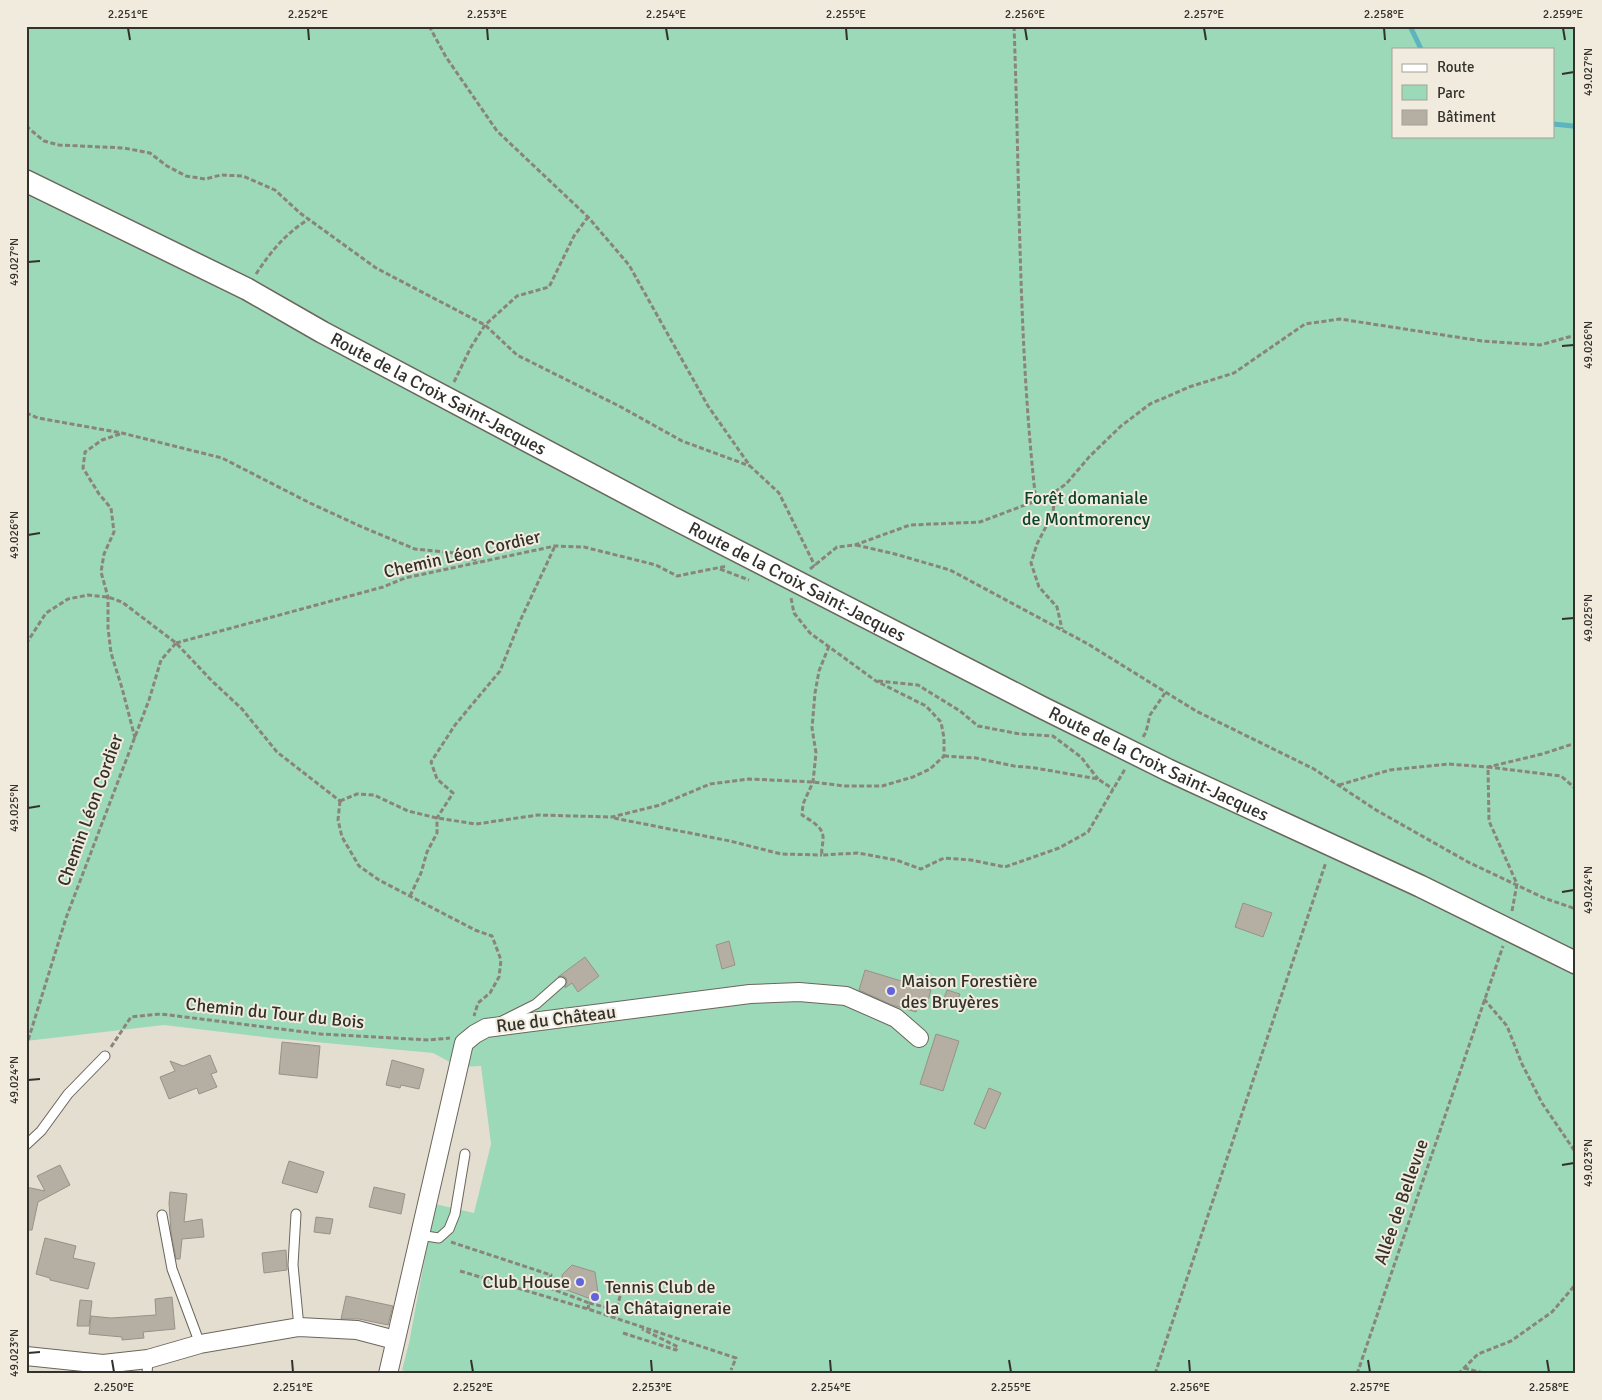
<svg xmlns="http://www.w3.org/2000/svg" width="1602" height="1400" viewBox="0 0 1602 1400" font-family="Signika,sans-serif">
  <rect width="100%" height="100%" fill="#e4ded1"/>
  <path fill="#9cd9b8" fill-rule="evenodd" d="M26 26H1576V1374H415L402 1370 409 1343 435 1204 474 1213 491 1144 481 1066 459 1067 433 1053 272 1038 164 1025 26 1041ZM1393 49H1553V136H1393Z"/>
  <g fill="none" stroke-linecap="round" stroke-linejoin="round">
    <g stroke="#5bb4be" stroke-width="5">
      <polyline points="1410,26 1421,49"/>
      <polyline points="1553,124 1573,126 1576,128"/>
    </g>
  </g>
  <g fill="#b5afa3" stroke="#989286">
    <polygon points="1243,903 1272,913 1263,937 1235,927"/>
    <polygon points="729,941 735,965 722,969 716,945"/>
    <polygon points="585,957 599,976 578,992 572,983 565,988 567,981 566,978 563,976 558,977"/>
    <polygon points="865,970 931,990 927,1004 919,1002 916,1012 892,1005 859,990"/>
    <polygon points="947,990 960,994 956,1006 943,1001"/>
    <polygon points="936,1034 959,1041 943,1091 920,1084"/>
    <polygon points="282,1042 320,1046 317,1078 279,1074"/>
    <polygon points="210,1055 217,1072 211,1074 217,1087 199,1094 197,1088 169,1099 160,1077 175,1071 170,1061 183,1066"/>
    <polygon points="392,1060 424,1069 419,1089 401,1085 400,1088 386,1085"/>
    <polygon points="989,1088 1001,1093 985,1129 974,1124"/>
    <polygon points="289,1161 324,1172 317,1193 282,1183"/>
    <polygon points="60,1165 70,1185 38,1202 32,1230 26,1230 26,1187 45,1191 37,1176"/>
    <polygon points="374,1187 405,1194 401,1214 369,1207"/>
    <polygon points="170,1192 187,1194 184,1222 202,1219 204,1237 182,1239 180,1259 176,1259 171,1232 169,1203"/>
    <polygon points="316,1217 333,1219 330,1234 314,1232"/>
    <polygon points="45,1238 76,1246 73,1258 95,1263 88,1289 50,1280 50,1278 36,1274"/>
    <polygon points="286,1250 287,1270 264,1273 262,1253"/>
    <polygon points="572,1265 595,1272 598,1293 591,1299 564,1289 562,1275"/>
    <polygon points="346,1296 393,1306 388,1325 359,1319 341,1319"/>
    <polygon points="172,1297 175,1329 143,1332 144,1338 122,1340 122,1337 89,1334 91,1316 111,1318 156,1315 155,1299"/>
    <polygon points="80,1300 92,1301 89,1326 77,1326"/>
  </g>
  <g fill="none" stroke-linecap="round" stroke-linejoin="round">
    <defs>
      <g id="service">
        <polyline points="502,1021 536,1004 561,982"/>
        <polyline points="26,1145 41,1131 68,1094 105,1056"/>
        <polyline points="296,1214 293,1265 299,1327"/>
        <polyline points="162,1215 172,1269 200,1344"/>
        <polyline points="419,1235 439,1238 449,1229 455,1214 465,1154"/>
        <polyline points="147,1374 148,1359"/>
      </g>
      <g id="minor">
        <polyline points="26,1356 103,1364 148,1359 200,1344 299,1327 357,1330 395,1340"/>
        <polyline points="388,1374 464,1043 475,1034 486,1028 750,994 799,992 846,996 896,1018 919,1038"/>
      </g>
      <g id="tertiary">
        <path id="s1" d="M26 181 247 289 322 332 671 517 1041 707 1168 770 1420 886 1576 963"/>
      </g>
    </defs>
    <use href="#service" stroke="#6b665b" stroke-width="11"/>
    <use href="#minor" stroke="#6b665b" stroke-width="20"/>
    <use href="#tertiary" stroke="#6b665b" stroke-width="24"/>
    <g stroke="#89857d" stroke-width="3" stroke-dasharray="5 2.5" stroke-linecap="butt">
      <polyline points="429,26 446,57 497,131 588,217 629,265 708,406 750,466 779,493 815,566"/>
      <path d="M1014 26C1020 185 1018 344 1036 502"/>
      <polyline points="26,126 44,141 59,145 124,148 150,153 167,166 186,176 205,179 221,175 243,176 275,190 300,213 376,268 485,325 517,355 621,407 682,441 750,466"/>
      <path d="M256 274C271 251 286 233 309 219"/>
      <polyline points="454,382 471,347 485,325 517,296 549,287 574,236 588,217"/>
      <polyline points="26,413 38,418 122,433 222,458 310,503 362,527 415,549 455,553 479,561"/>
      <polyline points="120,434 102,440 85,452 83,468 99,494 111,508 114,532 104,554 101,572 108,597 108,628 111,653 122,688 135,738"/>
      <polyline points="1055,491 1053,513 1037,544 1031,563 1039,587 1057,607 1062,629"/>
      <polyline points="856,545 895,554 950,570 1088,644 1196,711 1314,769 1376,810 1468,862 1544,898 1576,909"/>
      <polyline points="720,569 749,580"/>
      <polyline points="810,569 837,547 855,545 910,525 980,522 1049,496 1066,484 1090,456 1121,426 1150,404 1189,387 1234,373 1305,324 1340,319 1482,341 1540,345 1576,335"/>
      <polyline points="176,643 383,587 405,578 555,546 584,547 656,565 677,576 727,566"/>
      <polyline points="26,644 46,613 68,599 88,595 108,597 122,602 176,643 212,681 242,709 277,752 340,801"/>
      <path d="M829 646 819 671 815 693 812 728 816 753 813 782 803 804 802 815C811 821 824 827 823 839 823 845 821 849 822 855L858 853 896 860 921 869 944 858 971 860 1005 867 1059 848 1088 832 1125 769"/>
      <polyline points="878,681 918,685 960,711 978,726 1020,734 1053,736 1081,757 1098,779"/>
      <polyline points="1143,737 1146,732 1150,715 1165,693"/>
      <polyline points="944,756 976,758 1014,766 1035,768 1098,779 1113,789"/>
      <polyline points="1339,785 1390,770 1448,764 1488,767 1542,754 1576,743"/>
      <polyline points="340,801 357,794 374,795 408,811 437,818 476,824 538,815 612,817 660,805 710,784 749,779 813,782 844,786 882,786 913,777 930,769 944,756 944,738 941,722 926,706 876,681 810,633 794,613 791,598"/>
      <polyline points="340,801 338,820 342,837 359,866 379,880 475,930 492,936 501,960 499,977 490,993 478,1003 474,1016"/>
      <polyline points="614,818 730,841 781,854 822,855"/>
      <polyline points="410,896 421,873 427,852 437,833 437,818 453,793 437,779 431,762 455,725 500,671 520,621 555,546"/>
      <polyline points="1512,911 1517,884 1489,821 1488,767 1561,776 1576,789"/>
      <polyline points="1484,999 1507,1026 1522,1064 1542,1103 1576,1153"/>
      <polyline points="26,1047 66,918 149,700 161,660 176,643"/>
      <polyline points="111,1047 131,1017 161,1014 321,1034 429,1040 450,1038"/>
      <polyline points="451,1242 551,1275 547,1287 589,1303 588,1309"/>
      <polyline points="460,1271 588,1309 736,1358 731,1370"/>
      <polyline points="589,1303 616,1310 622,1290"/>
      <polyline points="623,1333 676,1350 678,1347 642,1329"/>
      <polyline points="1464,1368 1487,1374"/>
      <polyline points="1155,1374 1326,862"/>
      <polyline points="1357,1374 1503,946"/>
      <polyline points="1458,1374 1478,1354 1511,1341 1552,1312 1576,1284"/>
    </g>
    <use href="#service" stroke="#fff" stroke-width="9"/>
    <use href="#minor" stroke="#fff" stroke-width="18"/>
    <use href="#tertiary" stroke="#fff" stroke-width="21"/>
  </g>
  <path fill="none" stroke="#33312c" stroke-width="2" d="M128 28 130 40M308 28 309 40M487 28 488 40M666 28 668 40M846 28 847 40M1025 28 1027 40M1204 28 1206 40M1384 28 1385 40M1563 28 1565 40M1562 74 1574 72M28 262 40 261M1562 346 1574 345M28 535 40 533M1562 619 1574 618M28 808 40 806M1562 892 1574 890M28 1080 40 1079M1562 1165 1574 1163M28 1353 40 1352M112 1360 114 1372M292 1360 293 1372M471 1360 473 1372M651 1360 652 1372M830 1360 831 1372M1009 1360 1011 1372M1189 1360 1190 1372M1368 1360 1370 1372M1547 1360 1549 1372"/>
  <g fill="#6363dc" stroke="#f1ebde" stroke-width="2">
    <circle cx="891" cy="991" r="5"/>
    <circle cx="580" cy="1282" r="5"/>
    <circle cx="595" cy="1297" r="5"/>
  </g>
  <g text-anchor="middle" stroke-width="4" stroke-linejoin="round" paint-order="stroke">
    <g font-size="18" fill="#33312c" stroke="#f1ebde">
      <text dy="6" stroke="none"><textPath href="#s1" startOffset="464">Route de la Croix Saint-Jacques</textPath></text>
      <text transform="translate(462 554) rotate(-13)" y="6">Chemin Léon Cordier</text>
      <text dy="6" stroke="none"><textPath href="#s1" startOffset="869">Route de la Croix Saint-Jacques</textPath></text>
      <text dy="6" stroke="none"><textPath href="#s1" startOffset="1274">Route de la Croix Saint-Jacques</textPath></text>
      <text transform="translate(90 810) rotate(-70)" y="6">Chemin Léon Cordier</text>
      <text transform="translate(275 1013) rotate(6)" y="6">Chemin du Tour du Bois</text>
      <text transform="translate(556 1019) rotate(-7)" y="6">Rue du Château</text>
      <text transform="translate(1401 1202) rotate(-71)" y="6">Allée de Bellevue</text>
    </g>
    <g font-size="18" fill="#0a422b" stroke="#f1ebde">
      <text x="1086" y="504">Forêt domaniale<tspan x="1086" dy="21">de Montmorency</tspan></text>
    </g>
    <g font-size="18" fill="#33312c" stroke="#f1ebde" text-anchor="start">
      <text x="901" y="987">Maison Forestière<tspan x="901" dy="21">des Bruyères</tspan></text>
      <text x="570" y="1288" text-anchor="end">Club House</text>
      <text x="605" y="1293">Tennis Club de<tspan x="605" dy="21">la Châtaigneraie</tspan></text>
    </g>
  </g>
  <rect width="1602" height="1400" fill="none" stroke="#f1ebde" stroke-width="55"/>
  <rect x="1392" y="48" width="162" height="90" fill="#f1ebde" stroke="#a5a197"/>
  <rect x="1402" y="64" width="25" height="8" fill="#ffffff" stroke="#a5a197"/>
  <text x="1437" y="72" font-size="15" fill="#33312c">Route</text>
  <rect x="1402" y="85" width="25" height="15" fill="#9cd9b8" stroke="#a5a197"/>
  <text x="1437" y="98" font-size="15" fill="#33312c">Parc</text>
  <rect x="1402" y="110" width="25" height="15" fill="#b5afa3" stroke="#a5a197"/>
  <text x="1437" y="122" font-size="15" fill="#33312c">Bâtiment</text>
  <rect x="28" y="28" width="1546" height="1344" fill="none" stroke="#33312c" stroke-width="2"/>
  <g font-size="12" text-anchor="middle" fill="#33312c">
    <text x="128" y="18">2.251°E</text>
    <text x="308" y="18">2.252°E</text>
    <text x="487" y="18">2.253°E</text>
    <text x="666" y="18">2.254°E</text>
    <text x="846" y="18">2.255°E</text>
    <text x="1025" y="18">2.256°E</text>
    <text x="1204" y="18">2.257°E</text>
    <text x="1384" y="18">2.258°E</text>
    <text x="1563" y="18">2.259°E</text>
    <text transform="translate(1588 72) rotate(-90)" y="4">49.027°N</text>
    <text transform="translate(14 262) rotate(-90)" y="4">49.027°N</text>
    <text transform="translate(1588 345) rotate(-90)" y="4">49.026°N</text>
    <text transform="translate(14 535) rotate(-90)" y="4">49.026°N</text>
    <text transform="translate(1588 618) rotate(-90)" y="4">49.025°N</text>
    <text transform="translate(14 808) rotate(-90)" y="4">49.025°N</text>
    <text transform="translate(1588 890) rotate(-90)" y="4">49.024°N</text>
    <text transform="translate(14 1080) rotate(-90)" y="4">49.024°N</text>
    <text transform="translate(1588 1163) rotate(-90)" y="4">49.023°N</text>
    <text transform="translate(14 1353) rotate(-90)" y="4">49.023°N</text>
    <text x="114" y="1391">2.250°E</text>
    <text x="293" y="1391">2.251°E</text>
    <text x="473" y="1391">2.252°E</text>
    <text x="652" y="1391">2.253°E</text>
    <text x="831" y="1391">2.254°E</text>
    <text x="1011" y="1391">2.255°E</text>
    <text x="1190" y="1391">2.256°E</text>
    <text x="1370" y="1391">2.257°E</text>
    <text x="1549" y="1391">2.258°E</text>
  </g>
</svg>
